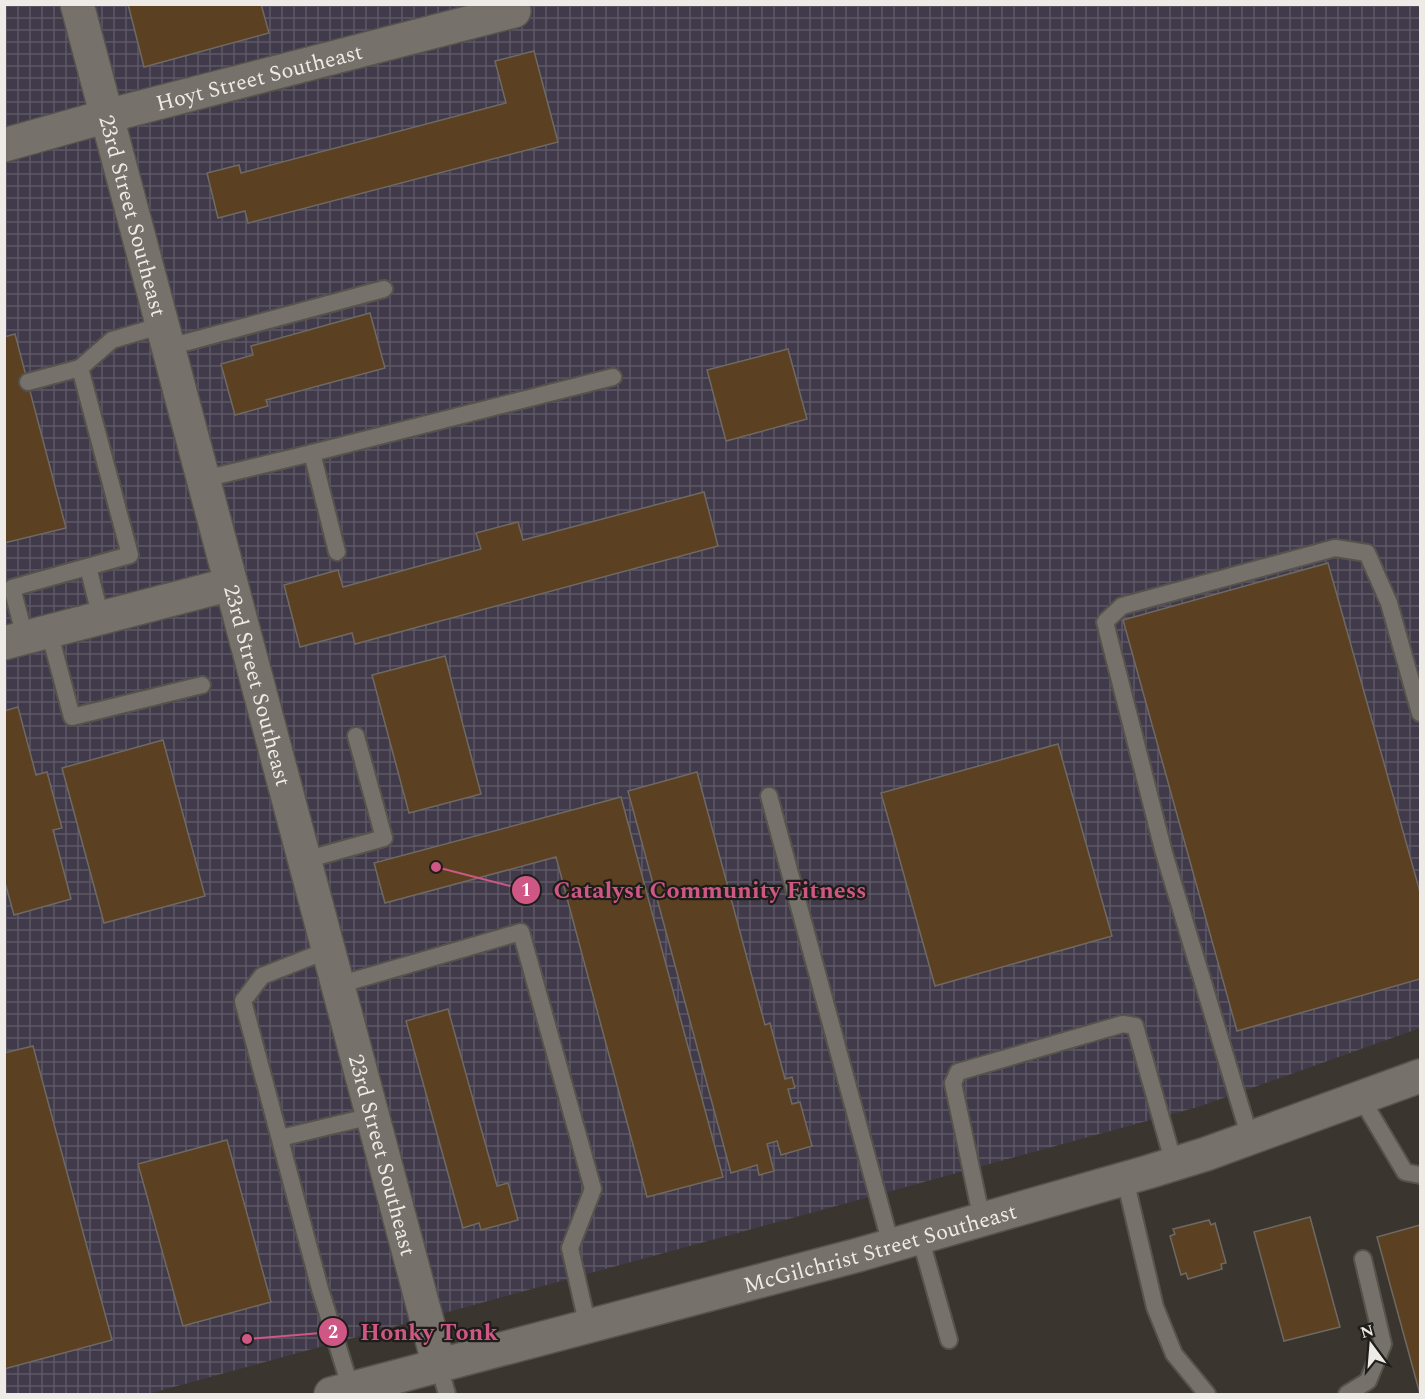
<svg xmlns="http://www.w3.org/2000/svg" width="1425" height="1399" viewBox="0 0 1425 1399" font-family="Spectral,serif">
  <defs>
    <pattern id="industrial-grid" width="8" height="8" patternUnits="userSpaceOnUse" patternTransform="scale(1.5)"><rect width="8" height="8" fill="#413a4b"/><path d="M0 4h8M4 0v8" fill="none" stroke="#5d5765"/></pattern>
  </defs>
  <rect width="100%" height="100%" fill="#3a352f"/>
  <polygon fill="url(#industrial-grid)" points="5,5 1420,5 1420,1028 1198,1107 148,1394 5,1394"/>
  <g fill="#5b4021" stroke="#6f6963" stroke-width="1.5">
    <polygon points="128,4 261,4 269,33 144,67"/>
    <polygon points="534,51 558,142 248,223 245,211 218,218 207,173 239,165 241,173 506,103 495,61"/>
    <polygon points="370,313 385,368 266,400 268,406 235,415 221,364 253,355 251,346"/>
    <polygon points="15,334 66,528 4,543 4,337"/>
    <polygon points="788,349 807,419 726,441 707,370"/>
    <polygon points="704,492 718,546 355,644 352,633 300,647 284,585 338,570 343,587 481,549 476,533 518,522 523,540"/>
    <polygon points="1328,563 1420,892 1420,979 1237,1031 1123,620"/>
    <polygon points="445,656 481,794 409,813 372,675"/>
    <polygon points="18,707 36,775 47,772 62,828 53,830 71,899 14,915 4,879 4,711"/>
    <polygon points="163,740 205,896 104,923 62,768"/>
    <polygon points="1058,744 1112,936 935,986 881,793"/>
    <polygon points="697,772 765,1025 770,1023 785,1079 792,1077 795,1088 788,1089 792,1104 800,1102 812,1146 781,1155 777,1141 767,1144 774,1171 759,1175 757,1165 731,1173 628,791"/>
    <polygon points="621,797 723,1177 647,1197 556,857 385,903 374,863"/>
    <polygon points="448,1009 497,1186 508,1183 518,1220 481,1230 479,1223 463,1228 406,1021"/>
    <polygon points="33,1046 112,1340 4,1369 4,1053"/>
    <polygon points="227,1140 271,1302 183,1326 138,1164"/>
    <polygon points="1310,1217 1340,1327 1284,1341 1254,1232"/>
    <polygon points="1209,1220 1211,1225 1215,1223 1226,1263 1221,1264 1222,1269 1188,1279 1186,1273 1181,1275 1170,1236 1175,1234 1173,1229"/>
    <polygon points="1420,1225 1420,1394 1377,1237"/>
  </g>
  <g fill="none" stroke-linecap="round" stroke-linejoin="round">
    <defs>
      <g id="service">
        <polyline points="169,347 384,289"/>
        <polyline points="80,368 112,340 163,325"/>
        <polyline points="312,453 613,377"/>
        <polyline points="204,479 312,453 337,552"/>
        <polyline points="88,567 101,618"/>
        <polyline points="49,631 72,717 202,685"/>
        <polyline points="25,637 12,588 130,555 80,368 28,382"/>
        <polyline points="769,796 891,1245"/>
        <polyline points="305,860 384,838 356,736"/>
        <polyline points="328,950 262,976 243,1001 320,1289 351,1389"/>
        <polyline points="338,985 521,932 593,1189 570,1248 588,1327"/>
        <polyline points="1361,1098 1405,1172 1420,1175"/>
        <polyline points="280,1138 372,1116"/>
        <polyline points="1250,1138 1164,853 1105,622 1122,606 1335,548 1367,553 1389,603 1420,713"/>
        <polyline points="1125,1179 1155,1307 1174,1354 1207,1394"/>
        <polyline points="982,1220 953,1083 958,1072 1123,1024 1135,1026 1174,1164"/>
        <polyline points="920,1237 949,1340"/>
        <polyline points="439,1366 447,1394"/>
        <polyline points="1347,1394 1368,1381 1383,1344 1363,1259"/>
      </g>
      <g id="minor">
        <path id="s1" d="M77 4 439 1366"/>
        <path id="s2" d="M4 145 107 116 514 11"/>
        <polyline points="4,643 231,584"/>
      </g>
      <g id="tertiary">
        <path id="s3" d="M331 1394 858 1255 1148 1172 1206 1154 1420 1076"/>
      </g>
    </defs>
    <use href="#service" stroke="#56534d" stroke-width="20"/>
    <use href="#minor" stroke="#56534d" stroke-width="36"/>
    <use href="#tertiary" stroke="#56534d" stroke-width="36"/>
    <use href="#service" stroke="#76716a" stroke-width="16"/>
    <use href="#minor" stroke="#76716a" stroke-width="33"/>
    <use href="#tertiary" stroke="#76716a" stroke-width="33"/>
  </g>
  <g text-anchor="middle" stroke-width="4.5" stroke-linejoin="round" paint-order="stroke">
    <g font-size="22" fill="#eeebe7" stroke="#1f1d1a">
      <text dy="8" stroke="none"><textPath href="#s2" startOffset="264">Hoyt Street Southeast</textPath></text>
      <text dy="8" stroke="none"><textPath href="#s1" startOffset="219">23rd Street Southeast</textPath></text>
      <text dy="8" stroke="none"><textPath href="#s1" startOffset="705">23rd Street Southeast</textPath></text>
      <text dy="8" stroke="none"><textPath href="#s1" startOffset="1191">23rd Street Southeast</textPath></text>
      <text dy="8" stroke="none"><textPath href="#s3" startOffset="568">McGilchrist Street Southeast</textPath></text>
    </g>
  </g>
  <path fill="none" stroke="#cf5785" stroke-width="2" d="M436 867L526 890M247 1339L333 1332"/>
  <g fill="#cf5785" stroke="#1f1d1a" stroke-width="2">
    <circle cx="436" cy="867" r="6"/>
    <circle cx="247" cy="1339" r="6"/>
    <circle cx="526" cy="890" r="15"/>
    <circle cx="333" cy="1332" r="15"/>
  </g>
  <g font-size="18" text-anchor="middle" font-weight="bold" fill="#fff">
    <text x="526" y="896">1</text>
    <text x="333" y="1338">2</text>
  </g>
  <g font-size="24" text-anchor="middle" font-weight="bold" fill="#cf5785" stroke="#1f1d1a" stroke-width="4.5" stroke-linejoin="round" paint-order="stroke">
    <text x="710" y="898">Catalyst Community Fitness</text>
    <text x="429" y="1340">Honky Tonk</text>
  </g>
  <rect width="1425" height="1399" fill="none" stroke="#eeebe7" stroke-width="12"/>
  <g transform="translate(1371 1345) rotate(344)" stroke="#1f1d1a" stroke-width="4.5" paint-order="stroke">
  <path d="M0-4.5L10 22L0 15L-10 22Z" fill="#eeebe7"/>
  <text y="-9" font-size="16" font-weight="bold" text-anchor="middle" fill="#eeebe7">N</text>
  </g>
</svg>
